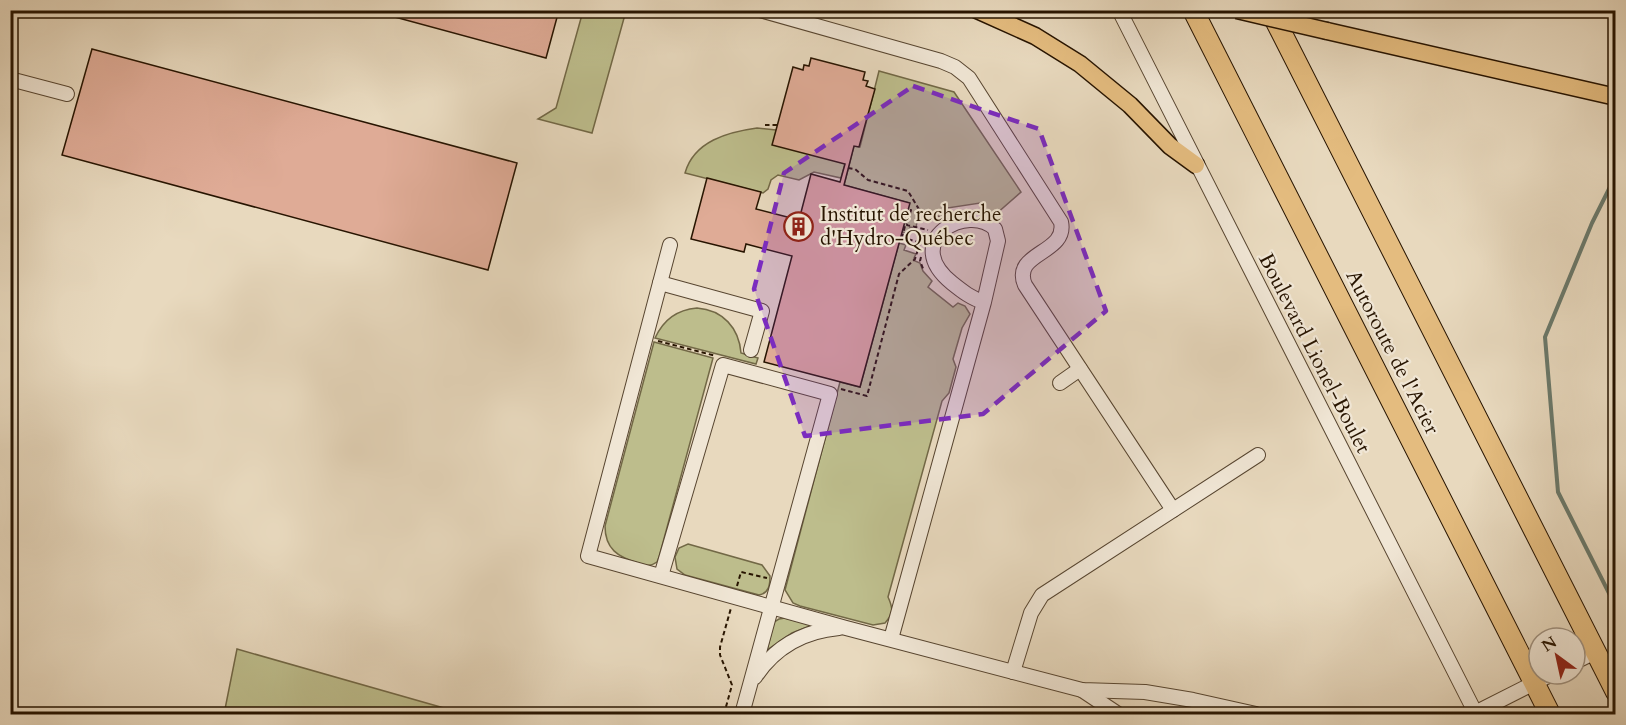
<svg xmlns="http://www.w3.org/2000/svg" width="1626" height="725" viewBox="0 0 1626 725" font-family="Cardo,serif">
  <rect width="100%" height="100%" fill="#e8d9be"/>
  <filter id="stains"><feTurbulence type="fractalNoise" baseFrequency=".00333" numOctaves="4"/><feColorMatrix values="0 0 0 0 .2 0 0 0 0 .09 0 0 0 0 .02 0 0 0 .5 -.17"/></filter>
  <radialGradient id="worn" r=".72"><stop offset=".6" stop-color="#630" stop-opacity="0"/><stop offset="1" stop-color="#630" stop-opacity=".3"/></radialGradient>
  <g fill="#bdbd8c" stroke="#726846" stroke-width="1.5">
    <polygon points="583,11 626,11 592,133 538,119 556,108"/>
    <polygon points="879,71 954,92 1021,192 996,214 982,212 980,203 947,208 949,216 940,217 924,211 918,215 916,228 910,227 908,234 902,232 909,203 844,185 854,146 860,147"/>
    <path d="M757 128 776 130 845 164 841 178 814 172 799 180 778 175 771 180 768 189 763 193 685 173C694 141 728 132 757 128Z"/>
    <path d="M899 243 906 245 904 250 916 254 914 258 915 261 920 263 923 271 932 281 928 287 953 307 958 303 965 306 970 314 962 328 953 359 956 367 949 393 942 401 888 597C893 608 894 613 885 623L873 625 800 606 793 603 785 590 840 382 860 387Z"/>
    <path d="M697 308C723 310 739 328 741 353L758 358 756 364 655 338C664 319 677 310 697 308Z"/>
    <path d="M654 342 713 358 659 557 657 562C650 567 645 566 638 563 618 557 605 549 605 526Z"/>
    <path d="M688 544 762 565 770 576C770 585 769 593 759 595L685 575 677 569 675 557 679 548Z"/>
    <polygon points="785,618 808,624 810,626 792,633 767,650 774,622 779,619"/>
    <polygon points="237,649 465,714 224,714"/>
  </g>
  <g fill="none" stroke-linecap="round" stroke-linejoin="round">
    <polyline stroke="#6a786a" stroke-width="4" points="1616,175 1592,223 1545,337 1558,492 1616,607"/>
  </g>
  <g fill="#dfab96" stroke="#271400" stroke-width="1.5">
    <polygon points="369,10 559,10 546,58"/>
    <polygon points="92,49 517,163 488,270 62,155"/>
    <polygon points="811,58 865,72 863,80 868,81 866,86 875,89 859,147 854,146 844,185 910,203 860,387 764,362 792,256 746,244 744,252 691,239 707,178 761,192 756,209 799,220 811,174 840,182 845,164 772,145 793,67 803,70 804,65 809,66"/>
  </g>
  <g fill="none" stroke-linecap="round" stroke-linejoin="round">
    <defs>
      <g id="minor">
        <path d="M760 10 941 61 955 67 969 78 1061 222C1068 254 1011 252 1025 285L1173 510"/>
        <polyline points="1119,10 1476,714"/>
        <polyline points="10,79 67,94"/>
        <polyline points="670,245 588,556 846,628 1082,690 1145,692 1193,700 1256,714"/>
        <polyline points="660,283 762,311 751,350"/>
        <polyline points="1060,383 1080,369"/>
        <polyline points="661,576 723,365 830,394 742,714"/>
        <path d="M891 639 984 302 998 241 995 229C969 202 899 240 952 283 962 291 972 299 984 302"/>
        <polyline points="1575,662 1595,652"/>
        <polyline points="1013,672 1031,613 1042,595 1258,455"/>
        <path d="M755 677C775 647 804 631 839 628"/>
        <polyline points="1082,690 1118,714"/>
        <polyline points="1473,714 1552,674"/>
      </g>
      <g id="major">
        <polyline points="977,10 1035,36 1080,64 1130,105 1170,146 1196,165"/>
        <polyline points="1327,31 1616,97"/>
      </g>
      <g id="highway">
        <polyline points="1193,10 1550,714"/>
        <polyline points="1270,10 1616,692"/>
      </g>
    </defs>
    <use href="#minor" stroke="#574530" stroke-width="16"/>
    <use href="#major" stroke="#271400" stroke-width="19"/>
    <use href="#highway" stroke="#271400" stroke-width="22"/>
    <g stroke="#271400" stroke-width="2" stroke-dasharray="4.5 3" stroke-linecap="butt">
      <polyline points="765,125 778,125"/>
      <polyline points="848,168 855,169 868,180 908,191 920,211 919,216 936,220"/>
      <polyline points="901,237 921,243"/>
      <polyline points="902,238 909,210 911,210 907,225 928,230"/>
      <polyline points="921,257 920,261 924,271"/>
      <polyline points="658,341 716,356"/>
      <polyline points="841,389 867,396 899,274 915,259 920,243"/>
      <polyline points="737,586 741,572 767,578"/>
      <polyline points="724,714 732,685 720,655 720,647 731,608"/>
    </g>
    <use href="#minor" stroke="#f0e6d5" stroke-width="14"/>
    <use href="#major" stroke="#e4bc7f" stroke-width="16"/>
    <use href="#highway" stroke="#e4bc7f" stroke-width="20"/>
    <defs>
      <polyline id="major-bridge" points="1237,10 1327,31"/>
    </defs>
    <use href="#major-bridge" stroke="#271400" stroke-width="19" stroke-linecap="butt"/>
    <use href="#major-bridge" stroke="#e4bc7f" stroke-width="16"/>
  </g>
  <path fill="#7b2cbf" fill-opacity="0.2" stroke="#7b2cbf" stroke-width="4.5" stroke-dasharray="12 8" stroke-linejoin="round" d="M913 86 1039 129 1106 311 983 414 805 436 754 289 784 173Z"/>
  <defs>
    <symbol id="building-ring" viewBox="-11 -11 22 22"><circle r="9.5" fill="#f0e6d5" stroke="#8f2418" stroke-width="1.5"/><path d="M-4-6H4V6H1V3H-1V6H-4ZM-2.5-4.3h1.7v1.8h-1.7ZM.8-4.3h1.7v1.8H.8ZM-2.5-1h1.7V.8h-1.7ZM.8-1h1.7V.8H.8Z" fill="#8f2418"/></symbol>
  </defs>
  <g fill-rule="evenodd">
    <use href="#building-ring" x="782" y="210" width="33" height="33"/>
  </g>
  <g text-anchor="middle" stroke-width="4.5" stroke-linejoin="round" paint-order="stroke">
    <g font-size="21" fill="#271400" stroke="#f0e6d5" text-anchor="start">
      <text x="820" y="221">Institut de recherche<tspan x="820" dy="24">d'Hydro-Québec</tspan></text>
    </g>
    <g font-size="21" fill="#271400" stroke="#f0e6d5">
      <text transform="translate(1393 352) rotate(63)" y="7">Autoroute de l'Acier</text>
      <text transform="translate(1315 353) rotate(63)" y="7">Boulevard Lionel-Boulet</text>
    </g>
  </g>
  <rect width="1626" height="725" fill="none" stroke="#e8d9be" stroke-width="36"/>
  <rect x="12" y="12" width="1602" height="701" fill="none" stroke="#271400" stroke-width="3"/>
  <rect x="18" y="18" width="1590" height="689" fill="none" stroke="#271400" stroke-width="1.5"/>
  <g transform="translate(1557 656) rotate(327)"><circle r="28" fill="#f0e6d5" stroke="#a09280" stroke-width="1.5"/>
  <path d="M0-4.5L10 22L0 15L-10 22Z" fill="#8f2418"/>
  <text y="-9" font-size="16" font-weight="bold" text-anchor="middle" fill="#271400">N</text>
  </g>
  <rect width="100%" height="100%" filter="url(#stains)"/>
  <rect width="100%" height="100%" fill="url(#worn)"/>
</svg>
